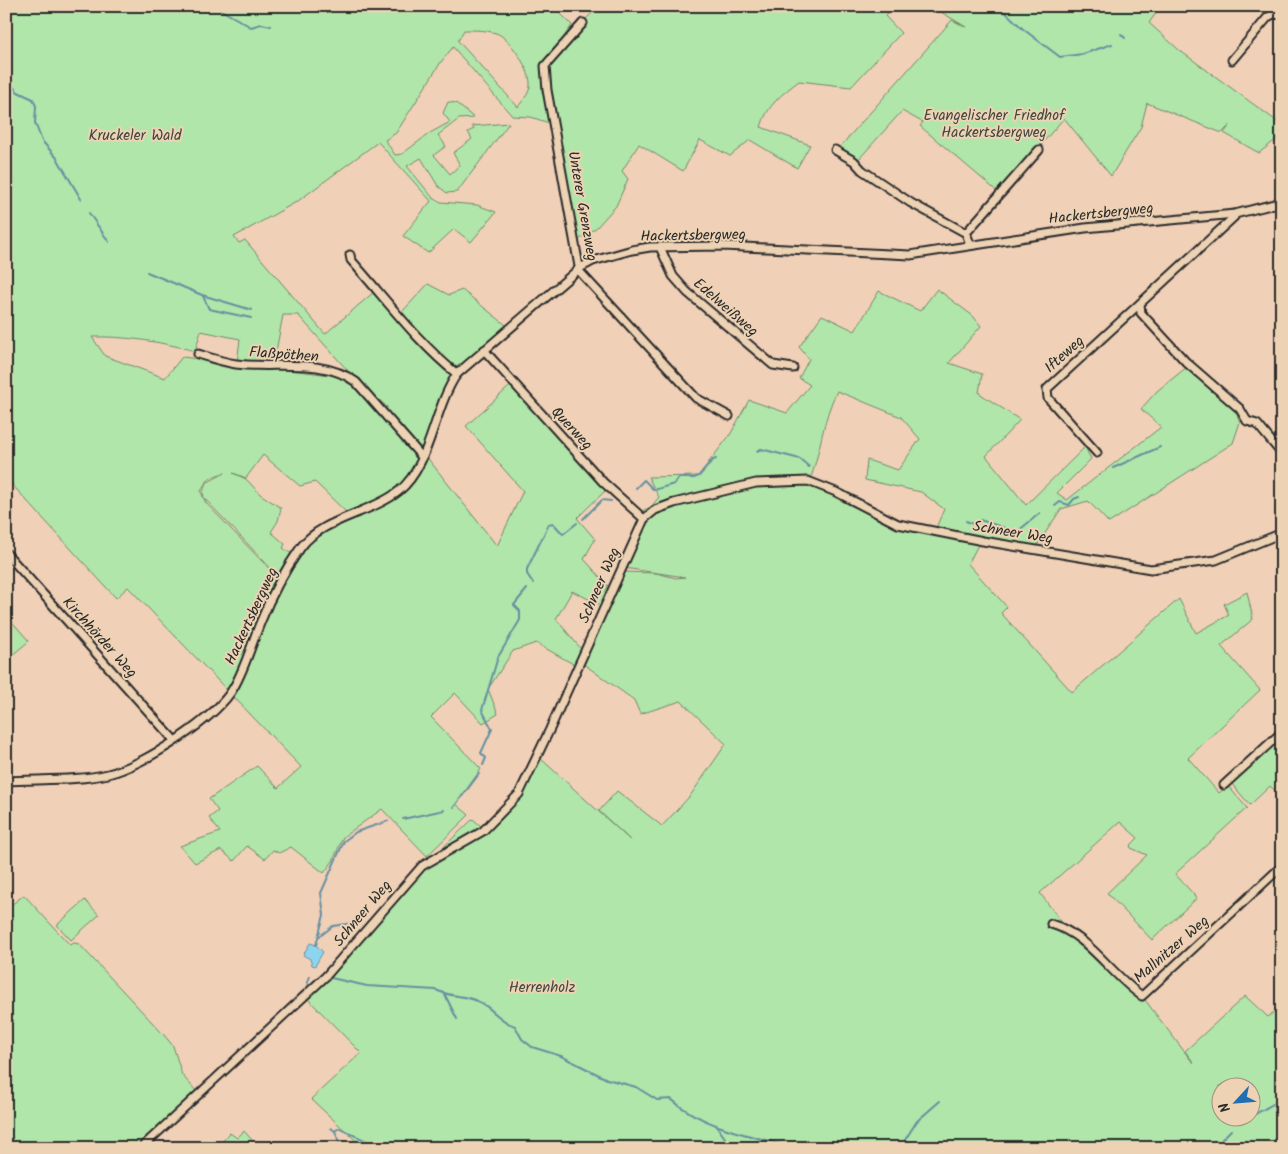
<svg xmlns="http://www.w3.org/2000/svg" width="1288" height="1154" viewBox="0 0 1288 1154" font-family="Kalam,sans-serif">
  <rect width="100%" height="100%" fill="#f1d0b8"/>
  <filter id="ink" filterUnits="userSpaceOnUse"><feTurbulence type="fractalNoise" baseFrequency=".02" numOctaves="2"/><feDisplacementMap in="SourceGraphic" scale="10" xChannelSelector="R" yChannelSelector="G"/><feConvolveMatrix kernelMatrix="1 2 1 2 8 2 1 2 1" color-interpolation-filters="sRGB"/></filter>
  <g filter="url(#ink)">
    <g fill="#b0e6a9" stroke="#6e886a" fill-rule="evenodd">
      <path d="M6 6H553L572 25 544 66 552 124 531 117 512 116 453 47 441 62 396 133 385 140 395 155 402 154 430 133 450 122 443 113 448 102 456 103 474 118 459 119 438 135 446 146 434 155 450 174 460 165 453 153 472 139 468 132 474 129 472 126 509 123 457 192 447 193 438 186 421 158 407 166 433 198 441 202 477 205 496 212 471 242 454 229 428 253 403 236 431 201 378 142 298 201 234 237 239 243 245 240 325 334 374 292 452 374 438 401 422 451 497 546 523 491 466 426 510 386 607 489 577 518 595 539 584 559 609 587 601 605 572 591 556 619 582 650 575 665 536 643 513 651 488 689 498 714 483 723 455 693 431 717 481 769 456 804 469 815 427 856 382 809 343 837 333 861 324 873 291 847 279 853 273 850 265 859 247 846 234 861 221 850 195 863 180 846 220 832 209 818 218 811 209 799 257 766 278 788 301 767 128 587 116 598 6 478ZM464 30C474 30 486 30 496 33 509 37 530 69 530 83 531 92 523 100 518 107L458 41ZM283 315H298L350 373 388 408 347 377 182 357 165 378 105 356 92 337C126 336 162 342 195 351L201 331 240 339 237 363 274 362ZM263 455 300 486 315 482 352 518 316 536 307 545 282 582 206 503 201 492C204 481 213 475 225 473L206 483 203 492 204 498 280 578 293 555 283 548 285 544 271 532 278 521 281 508 260 494 246 479 233 473 246 478Z"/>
      <path d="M599 6H895L885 16 901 33 851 87 799 81C782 94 767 105 761 127L810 145 797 168 750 140 730 156 700 140 683 171 639 144 622 171 628 179 616 206 596 228 577 241 545 66 584 21Z"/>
      <polygon points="931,6 1161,6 1149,23 1179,50 1282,125 1282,135 1259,153 1224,133 1230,125 1222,133 1147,103 1141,127 1111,176 1064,118 999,193 920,126 932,111 922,122 902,111 858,160 839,148 952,20 966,27"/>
      <polygon points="428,284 449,295 462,290 506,325 457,369 446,363 401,313"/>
      <path d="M937 289 973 316 981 326 949 363 982 374 979 393 1020 420 986 456 1026 505 1085 447 1091 459 1057 493 1067 500 1161 427 1141 409 1157 391 1187 367 1235 410 1240 422 1233 443 1109 523 1088 501 1061 509 1036 547 936 528 944 509 921 492 865 480 867 460 898 470 920 439 901 417 837 391C822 420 821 452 809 483L897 528 979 543 968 564 1007 607 1001 613 1072 692 1179 599 1196 633 1229 615 1224 604 1247 592 1253 619 1221 646 1260 690 1188 758 1219 793 1228 786 1247 808 1175 874 1197 898 1152 940 1107 893 1147 855 1131 848 1130 846 1138 838 1120 822 1040 893 1066 928 1142 996 1190 1059 1194 1063 1185 1051 1245 996 1268 1017 1282 1005V1148H364L311 1099 361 1053 307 998 338 968 424 869 485 833 521 796 540 758 630 840 599 811 617 791 662 826 690 796 726 744 681 701 640 714 634 700 582 663 624 572 656 573 676 578 685 577 624 568 646 518 644 510 651 507 659 497 648 477 698 476 730 435 749 400 787 413 810 385 799 378 809 359 799 347 822 315 855 331 879 291 920 311ZM1220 1086H1250V1116H1220Z"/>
      <polygon points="6,615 29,641 10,657 6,654"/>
      <polygon points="1282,737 1282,797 1270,786 1250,805 1231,783"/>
      <polygon points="473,819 483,828 435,855"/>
      <polygon points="24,895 70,945 74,943 79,944 164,1035 173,1046 182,1075 197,1092 138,1148 6,1148 6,909"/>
      <polygon points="85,900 99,915 71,940 57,925"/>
      <polygon points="244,1131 259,1148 222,1148 219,1145 230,1133 237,1138"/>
    </g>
    <polygon fill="#8dd4ef" stroke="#6690a1" points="310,943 316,945 323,952 315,966 312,965 310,959 303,955"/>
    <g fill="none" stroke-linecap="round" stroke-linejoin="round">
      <g stroke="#6690a1" stroke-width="2">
        <polyline points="214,6 251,27 261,24 271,26"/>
        <polyline points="999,6 1023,29 1060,57 1083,54 1112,44"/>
        <polyline points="1121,34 1125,38"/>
        <polyline points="6,80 18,92 33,99 36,106 35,123 42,141 57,158 81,199"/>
        <polyline points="89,213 109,242"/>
        <polyline points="147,272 202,295 252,310"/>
        <polyline points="203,296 209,309 251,318"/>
        <polyline points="757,451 761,449 800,459 809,467"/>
        <polyline points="1113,468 1160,447"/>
        <polyline points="636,488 644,480 654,490 674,484 679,478 694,478 699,476 713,460 716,459"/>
        <polyline points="1055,506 1060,502 1069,505 1074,499 1079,497"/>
        <polyline points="583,519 602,500 611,501"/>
        <polyline points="966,521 976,525 980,520 1017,532 1040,513"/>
        <polyline points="533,583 527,574 527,569 549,524 553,523 563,534 577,523"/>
        <polyline points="483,765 486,758 481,753 492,729 482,710 498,657 520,620 520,611 514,605 527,589"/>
        <polyline points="454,807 479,774"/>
        <polyline points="403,819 444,810"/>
        <polyline points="320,936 333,926 353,923"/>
        <polyline points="316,945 324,915 321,893 344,841 356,832 388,821"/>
        <path d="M331 978 367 986 436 990C450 997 463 995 477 1001 494 1008 498 1021 515 1026L522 1039 532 1047 561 1056 607 1079 636 1087 657 1100 671 1099C703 1128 756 1137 797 1148"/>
        <polyline points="307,984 310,976"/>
        <polyline points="445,995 457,1019"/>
        <polyline points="1241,1122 1282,1099"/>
        <polyline points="716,1125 732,1148"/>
        <polyline points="331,1128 335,1131 339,1128 377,1146"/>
        <polyline points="335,1131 341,1148"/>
        <polyline points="905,1140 917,1121 940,1101"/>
        <polyline points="838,1148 845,1148"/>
        <polyline points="900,1148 901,1147"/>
        <polyline points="1217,1148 1222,1139 1231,1130"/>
      </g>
      <defs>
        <g id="minor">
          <polyline points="583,23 545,66 547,90 580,272 696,398 729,416"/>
          <polyline points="1232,60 1268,17 1273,14 1282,15"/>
          <polyline points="835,150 854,161 862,170 911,203 966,233 970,244"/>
          <polyline points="966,233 1039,150"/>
          <polyline points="660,247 673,276 687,292 773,365 793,368"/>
          <path d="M350 255 351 260C385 298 417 342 457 374"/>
          <polyline points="1140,304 1141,313 1186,362 1240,409 1247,421 1257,424 1282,454"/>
          <polyline points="484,350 603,482 644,519"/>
          <path d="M198 354C211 358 223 362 236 364 274 369 322 357 356 382L422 457"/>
          <polyline points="1097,453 1048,398 1047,389 1234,217 1235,214"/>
          <polyline points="6,553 174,740"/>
          <path d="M6 781C37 779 79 781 108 774 143 766 217 718 234 687 246 666 252 642 261 621 271 595 285 570 301 547 321 519 372 513 399 491 431 465 433 409 457 374L580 268 593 261 632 250 650 247 723 246 910 255 1085 228 1235 214 1282 202"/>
          <polyline points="1224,785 1282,732"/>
          <path d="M1051 924C1089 935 1110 974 1142 996L1282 866"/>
          <polyline points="141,1148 326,976 422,866 483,831 519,794 550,729 644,519 655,510 674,503 756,483 808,481 836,492 898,524 983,541 1151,569 1216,560 1282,533"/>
        </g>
      </defs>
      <use href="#minor" stroke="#2b2b2b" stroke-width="11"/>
      <use href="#minor" stroke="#edd2b4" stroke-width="7"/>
    </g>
  </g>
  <g text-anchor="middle" stroke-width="4" stroke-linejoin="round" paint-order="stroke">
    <g font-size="15" fill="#3f473e" stroke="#edd2b4">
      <text x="994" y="120">Evangelischer Friedhof<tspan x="994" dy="17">Hackertsbergweg</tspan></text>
      <text x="135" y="140">Kruckeler Wald</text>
      <text x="542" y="992">Herrenholz</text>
    </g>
    <g font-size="15" fill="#2b2b2b" stroke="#edd2b4">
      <text transform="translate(583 206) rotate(80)" y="5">Unterer Grenzweg</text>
      <text transform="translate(1101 213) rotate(-6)" y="5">Hackertsbergweg</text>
      <text transform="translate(693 235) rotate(-1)" y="5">Hackertsbergweg</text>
      <text transform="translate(726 307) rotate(41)" y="5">Edelweißweg</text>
      <text transform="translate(284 354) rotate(4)" y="5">Flaßpöthen</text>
      <text transform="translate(1064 354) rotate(-42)" y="5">Ifteweg</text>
      <text transform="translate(572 428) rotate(47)" y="5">Querweg</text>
      <text transform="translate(1013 532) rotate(9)" y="5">Schneer Weg</text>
      <text transform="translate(599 585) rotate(-66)" y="5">Schneer Weg</text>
      <text transform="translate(251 616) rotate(-65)" y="5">Hackertsbergweg</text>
      <text transform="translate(100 637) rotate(48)" y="5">Kirchhörder Weg</text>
      <text transform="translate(362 913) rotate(-50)" y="5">Schneer Weg</text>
      <text transform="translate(1171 949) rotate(-41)" y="5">Mallnitzer Weg</text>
    </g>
  </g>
  <rect width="1288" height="1154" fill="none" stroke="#edd2b4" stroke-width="25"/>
  <rect x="12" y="12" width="1263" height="1129" fill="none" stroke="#2b2b2b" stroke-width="2" filter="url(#ink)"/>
  <g transform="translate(1236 1102) rotate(244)"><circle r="24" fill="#edd2b4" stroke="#9f8f7d"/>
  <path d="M0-4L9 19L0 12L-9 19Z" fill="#1f6fb2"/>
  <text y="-8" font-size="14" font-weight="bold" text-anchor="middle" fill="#2b2b2b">N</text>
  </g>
</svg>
